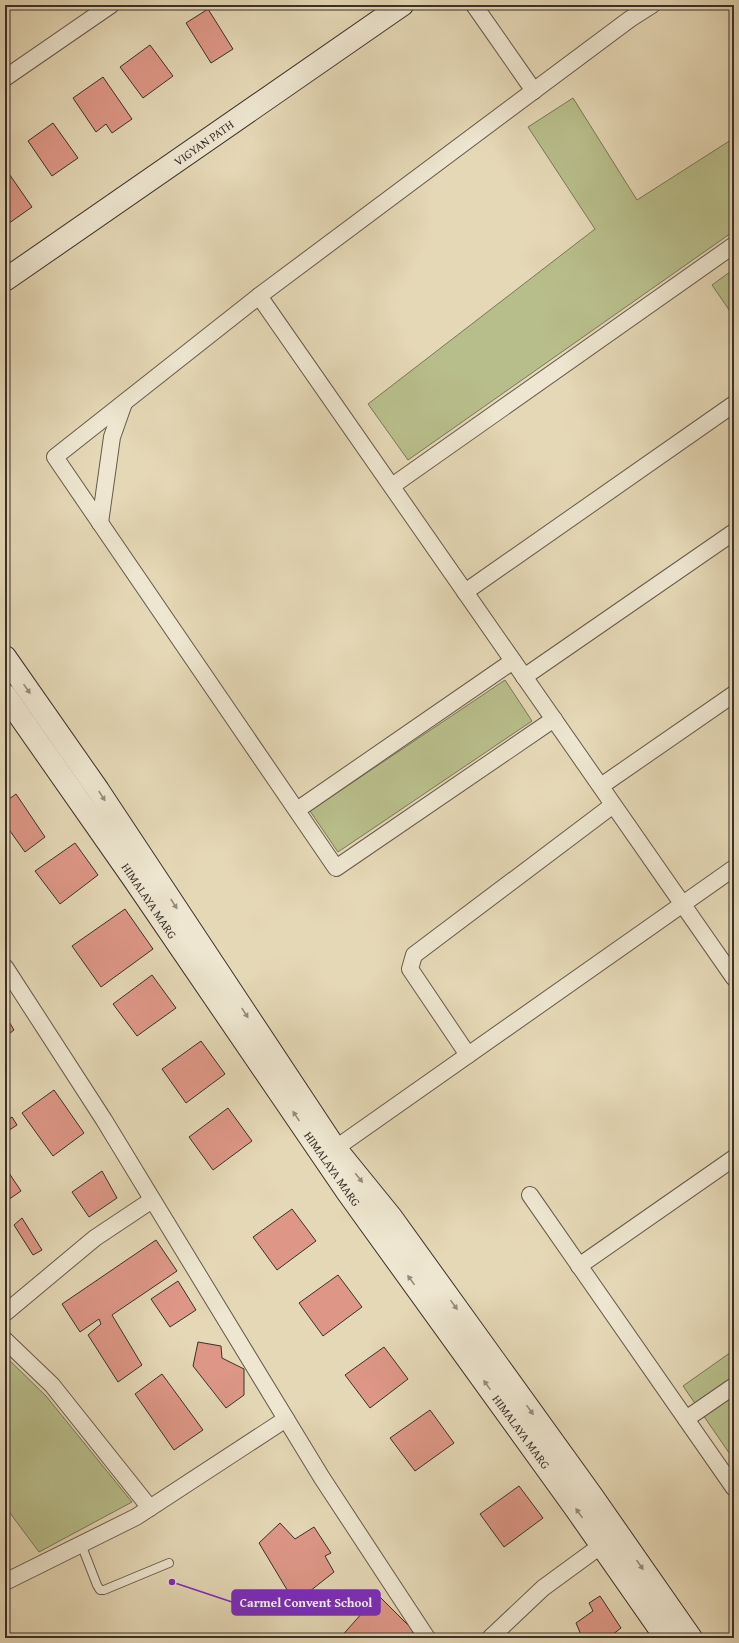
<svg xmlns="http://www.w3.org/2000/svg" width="739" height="1643" viewBox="0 0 739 1643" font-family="'Gentium Book Plus',serif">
  <rect width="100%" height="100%" fill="#e5d8b6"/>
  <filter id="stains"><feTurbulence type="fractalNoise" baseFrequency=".005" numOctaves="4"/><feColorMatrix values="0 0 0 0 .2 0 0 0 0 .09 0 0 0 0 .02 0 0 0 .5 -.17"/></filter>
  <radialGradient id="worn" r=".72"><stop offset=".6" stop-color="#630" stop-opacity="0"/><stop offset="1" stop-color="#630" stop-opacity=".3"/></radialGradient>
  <g fill="#b8be8b" stroke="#7a775a">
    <polygon points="573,98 637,200 734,138 734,231 408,460 368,404 595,229 528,127"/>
    <polygon points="734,269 734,317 712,285"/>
    <polygon points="505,680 532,721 338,852 310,811"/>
    <polygon points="734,1350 734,1460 683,1386"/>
    <polygon points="5,1356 46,1396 132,1502 39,1552 7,1509 5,1510"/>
  </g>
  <g fill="#de9787" stroke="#3b3029">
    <polygon points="208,9 233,49 211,63 186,23"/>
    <polygon points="150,45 173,76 143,98 120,67"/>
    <polygon points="103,77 132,119 112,133 106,124 96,132 73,98"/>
    <polygon points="53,123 78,158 52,176 28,141"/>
    <polygon points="5,168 32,207 5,226"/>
    <polygon points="16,794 45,837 25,852 5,824 5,802"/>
    <polygon points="75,843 98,875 60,904 35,871"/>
    <polygon points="125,909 153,949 101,987 72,946"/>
    <polygon points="152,975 176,1008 137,1036 113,1004"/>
    <polygon points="5,1015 14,1030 5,1037"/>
    <polygon points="201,1041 225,1074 186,1103 162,1069"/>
    <polygon points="54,1090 84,1133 53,1156 22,1113"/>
    <polygon points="228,1108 252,1141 213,1170 189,1137"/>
    <polygon points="12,1117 17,1125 5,1133 5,1122"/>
    <polygon points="5,1167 21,1191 8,1200 5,1197"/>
    <polygon points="102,1171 117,1198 89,1217 72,1192"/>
    <polygon points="292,1209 316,1241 277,1270 253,1237"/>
    <polygon points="22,1218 42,1250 33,1255 14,1225"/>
    <polygon points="156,1240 177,1271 112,1315 142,1365 118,1382 88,1335 101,1324 99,1319 80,1332 62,1304"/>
    <polygon points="338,1275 362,1307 323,1336 299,1303"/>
    <polygon points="178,1281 196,1310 170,1327 151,1299"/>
    <polygon points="198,1342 221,1346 222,1358 244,1369 244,1395 226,1408 193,1366"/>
    <polygon points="384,1347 408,1379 370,1408 345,1375"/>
    <polygon points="162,1374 203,1430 174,1450 135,1394"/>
    <polygon points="430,1410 454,1443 415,1471 390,1438"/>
    <polygon points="519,1486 543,1518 504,1547 480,1514"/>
    <polygon points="280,1523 295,1539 314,1527 331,1553 325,1556 334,1572 295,1603 259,1543"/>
    <polygon points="378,1595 414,1631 408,1638 340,1638"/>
    <polygon points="600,1596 621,1628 608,1638 581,1638 582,1637 576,1623 593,1611 589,1603"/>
  </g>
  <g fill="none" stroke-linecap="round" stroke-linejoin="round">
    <defs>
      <polyline id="service" points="81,1544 97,1585 100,1590 104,1590 169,1563"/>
      <g id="minor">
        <polyline points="474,5 534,91"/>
        <polyline points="5,78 111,5"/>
        <polyline points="259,296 734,978"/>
        <polyline points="392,486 734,245"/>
        <polyline points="100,523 112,437 124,403"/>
        <polyline points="465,592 734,404"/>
        <polyline points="524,677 734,532"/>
        <polyline points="554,719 336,868 55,457 259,296 630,19 652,5"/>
        <polyline points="601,786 734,694"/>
        <polyline points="297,810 513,661"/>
        <polyline points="5,967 104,1120 322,1478 427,1638"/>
        <polyline points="468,1055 410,969 414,955 613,805"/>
        <polyline points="326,1155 734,868"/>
        <polyline points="530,1195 734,1488"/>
        <polyline points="579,1266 734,1158"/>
        <polyline points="5,1313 95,1238 152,1200"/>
        <polyline points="5,1340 52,1385 150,1508"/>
        <polyline points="686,1419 734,1386"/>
        <polyline points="5,1582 136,1517 286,1419"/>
        <polyline points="490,1638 543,1588 610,1539"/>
      </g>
      <g id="secondary">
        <polyline points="5,280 402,5"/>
        <polyline points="5,657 98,790 335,1148 391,1217 592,1496 691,1638"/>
        <polyline points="5,695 133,878 348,1193 576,1509 666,1638"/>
      </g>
    </defs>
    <use href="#service" stroke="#665a4c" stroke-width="10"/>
    <use href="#minor" stroke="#665a4c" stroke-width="18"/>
    <use href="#secondary" stroke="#3b3029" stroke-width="24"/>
    <use href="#service" stroke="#eee6d0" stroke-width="8"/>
    <use href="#minor" stroke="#eee6d0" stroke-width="16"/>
    <use href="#secondary" stroke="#eee6d0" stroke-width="22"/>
  </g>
  <defs><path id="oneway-solid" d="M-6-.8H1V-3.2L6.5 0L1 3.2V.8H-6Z"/></defs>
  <g fill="#948b7c">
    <use href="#oneway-solid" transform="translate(27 689) rotate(55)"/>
    <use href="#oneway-solid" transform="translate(102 796) rotate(57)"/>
    <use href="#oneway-solid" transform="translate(174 904) rotate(57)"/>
    <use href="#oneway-solid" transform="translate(245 1013) rotate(57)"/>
    <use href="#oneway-solid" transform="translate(296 1116) rotate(-124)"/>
    <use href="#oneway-solid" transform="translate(359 1178) rotate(51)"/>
    <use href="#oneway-solid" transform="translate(411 1280) rotate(-126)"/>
    <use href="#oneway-solid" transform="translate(454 1305) rotate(54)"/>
    <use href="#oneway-solid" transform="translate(487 1385) rotate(-126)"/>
    <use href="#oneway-solid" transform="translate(530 1410) rotate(54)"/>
    <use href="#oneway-solid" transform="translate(579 1513) rotate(-125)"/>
    <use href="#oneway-solid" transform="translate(640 1565) rotate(55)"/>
  </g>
  <g text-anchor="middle" stroke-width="3" stroke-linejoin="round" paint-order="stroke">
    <g font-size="12" fill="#3b3029" stroke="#eee6d0">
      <text transform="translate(204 143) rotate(-35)" y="4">VIGYAN PATH</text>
      <text transform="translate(149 901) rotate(56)" y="4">HIMALAYA MARG</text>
      <text transform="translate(332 1169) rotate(55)" y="4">HIMALAYA MARG</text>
      <text transform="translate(521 1432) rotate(54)" y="4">HIMALAYA MARG</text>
    </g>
  </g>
  <path fill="none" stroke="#7b2cbf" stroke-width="1.5" d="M172 1582L232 1602"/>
  <circle fill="#7b2cbf" stroke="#eee6d0" stroke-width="1.5" cx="172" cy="1582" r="4"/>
  <rect fill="#7b2cbf" stroke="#7b2cbf" stroke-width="1.5" x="232" y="1590" width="148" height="25" rx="4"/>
  <g font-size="13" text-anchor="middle" font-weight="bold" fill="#fff">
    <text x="306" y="1607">Carmel Convent School</text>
  </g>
  <rect width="739" height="1643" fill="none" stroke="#e5d8b6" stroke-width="20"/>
  <rect x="6" y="6" width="727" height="1631" fill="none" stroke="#3b3029" stroke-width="2"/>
  <rect x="10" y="10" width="719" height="1623" fill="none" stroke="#3b3029"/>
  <rect width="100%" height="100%" filter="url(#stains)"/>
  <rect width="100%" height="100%" fill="url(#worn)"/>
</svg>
